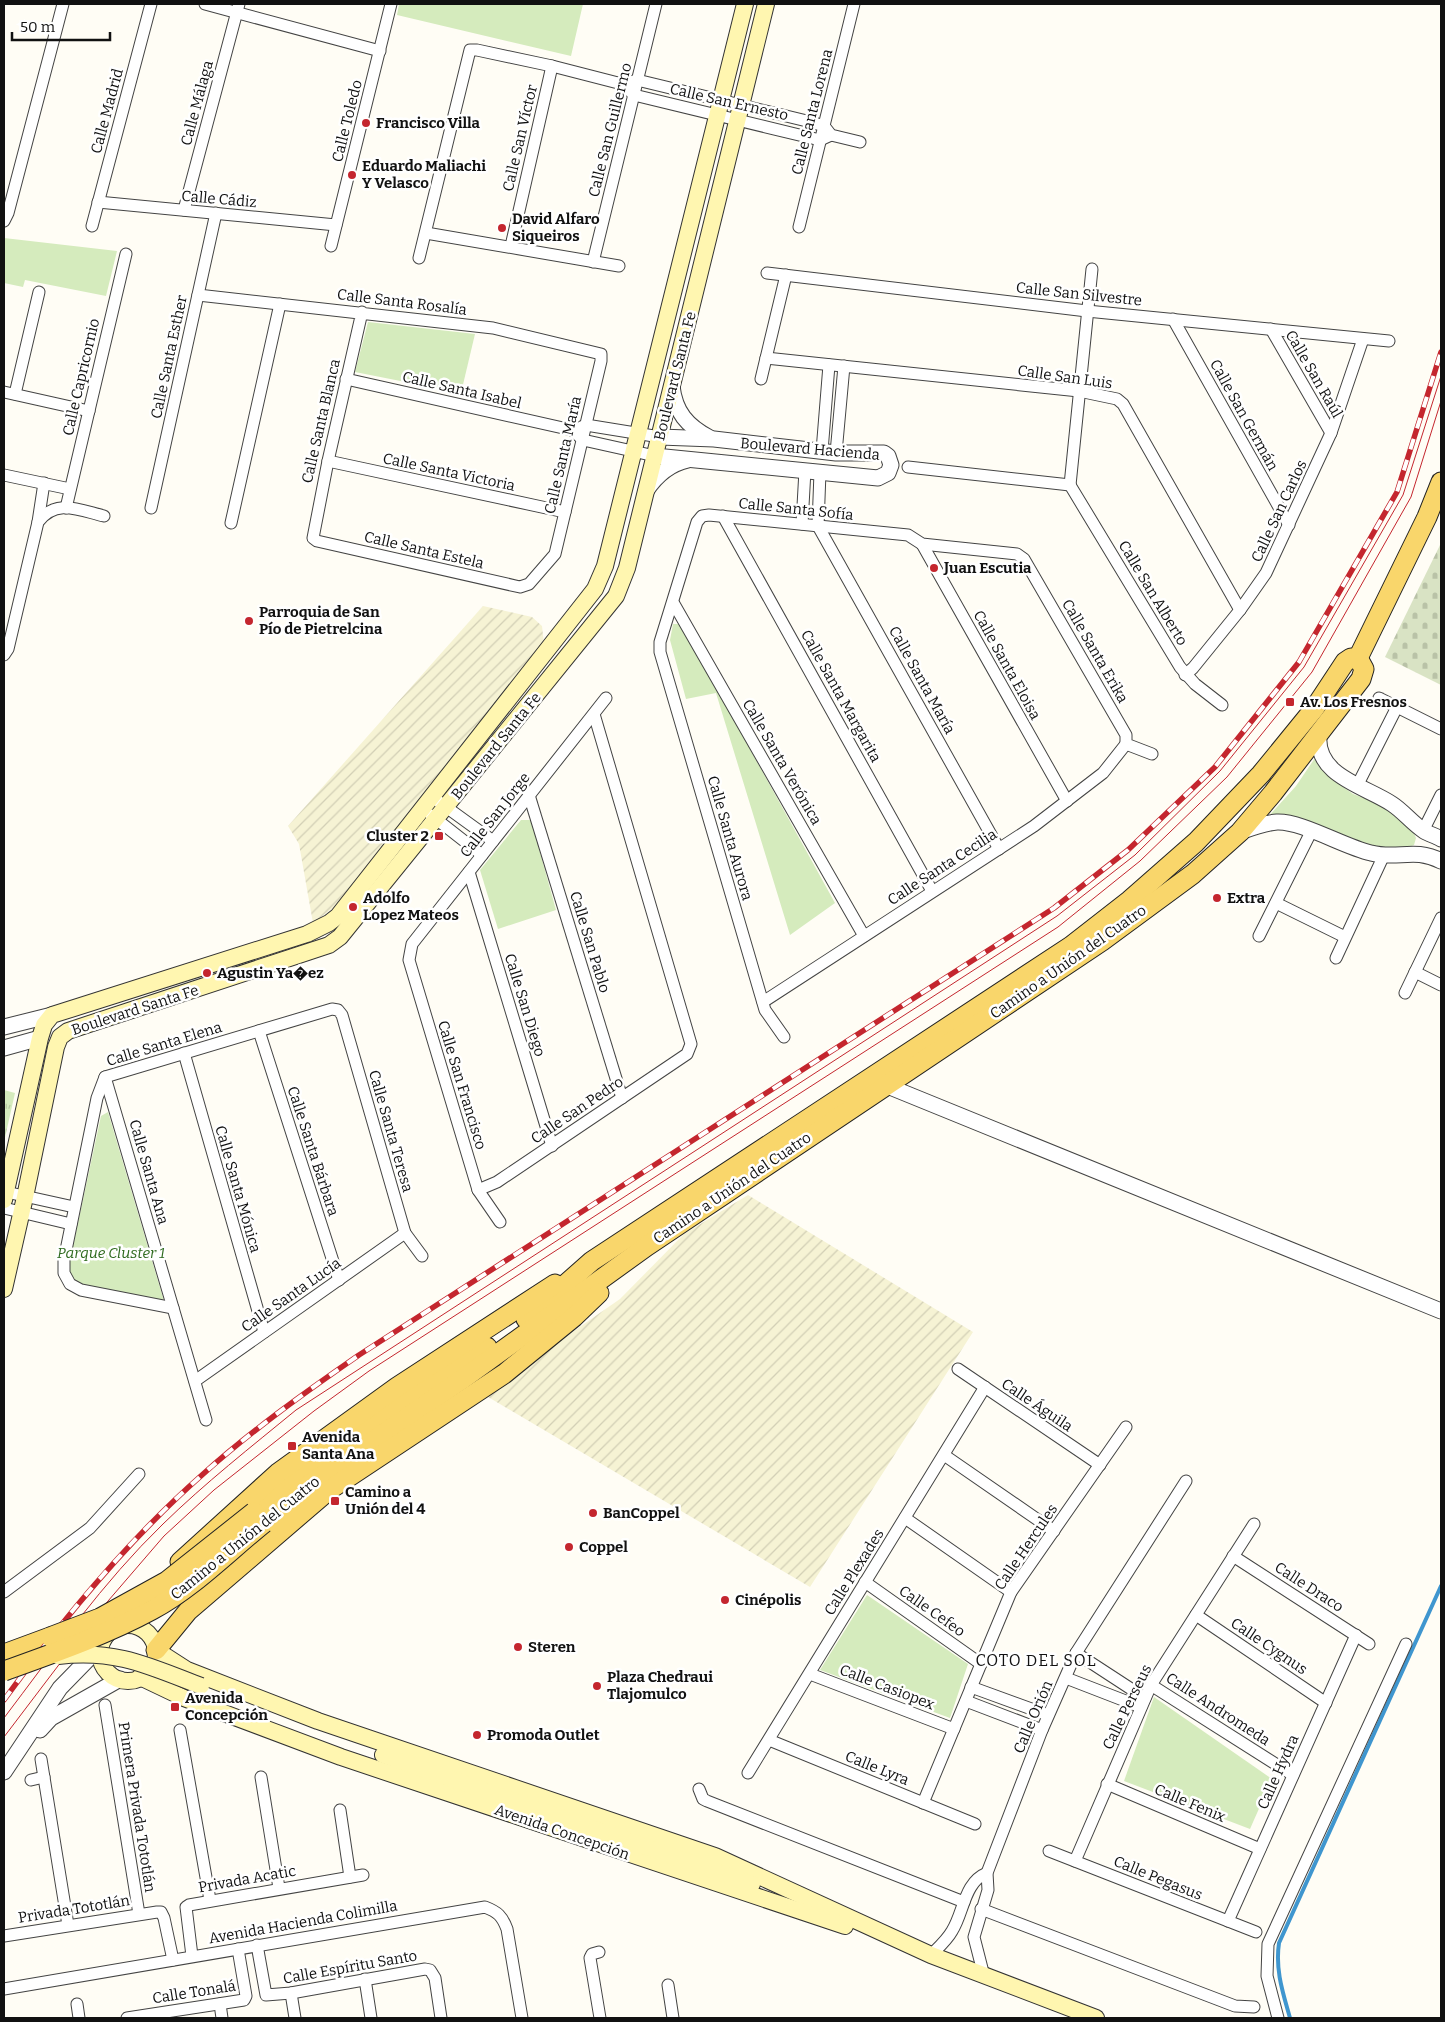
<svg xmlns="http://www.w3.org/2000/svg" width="1445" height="2022" viewBox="0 0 1445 2022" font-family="Bitter,serif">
  <defs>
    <pattern id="farmland-furrows" width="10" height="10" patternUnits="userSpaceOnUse" patternTransform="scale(1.25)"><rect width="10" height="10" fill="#f6f3d4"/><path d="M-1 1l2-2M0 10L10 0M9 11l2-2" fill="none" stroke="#d2cfb5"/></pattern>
    <pattern id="grass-tufts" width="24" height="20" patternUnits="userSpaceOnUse" patternTransform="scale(1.25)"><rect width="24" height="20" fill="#d5ebbd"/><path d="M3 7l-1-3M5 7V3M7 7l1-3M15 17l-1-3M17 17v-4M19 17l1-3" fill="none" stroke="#b6c8a1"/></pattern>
    <pattern id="cemetery-stones" width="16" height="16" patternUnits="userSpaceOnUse" patternTransform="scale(1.25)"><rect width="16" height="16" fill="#d9e3c4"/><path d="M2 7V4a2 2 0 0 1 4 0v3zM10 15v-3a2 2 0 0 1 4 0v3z" fill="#b9c2a7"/></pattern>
  </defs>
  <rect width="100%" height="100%" fill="#fffdf5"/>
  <g fill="url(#farmland-furrows)">
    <polygon points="483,606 532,617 542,626 544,644 337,905 313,923 299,844 288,826"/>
    <polygon points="748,1195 973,1332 810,1587 483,1394 620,1299 684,1234"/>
  </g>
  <polygon fill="url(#grass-tufts)" points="4,1090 15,1093 4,1142"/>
  <polygon fill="url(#cemetery-stones)" points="1441,543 1441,685 1385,657"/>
  <g fill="#d5ebbd">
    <polygon points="399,4 583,4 571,56 397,15"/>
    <polygon points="4,238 117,251 106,296 25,280 23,287 4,283"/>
    <polygon points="368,322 475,334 461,393 355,372"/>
    <polygon points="673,624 681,624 835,903 790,935 716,693 686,699 670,640"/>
    <path d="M1315 758 1338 783 1353 794 1380 804 1412 829 1416 838 1414 845C1385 859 1299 827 1267 818L1296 786Z"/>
    <polygon points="521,820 531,820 556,910 498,929 480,870"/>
    <polygon points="108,1112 164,1301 85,1286 73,1280 68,1269 101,1116"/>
    <polygon points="867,1595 968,1664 950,1718 820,1670"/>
    <polygon points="1154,1697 1272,1779 1250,1829 1124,1781"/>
  </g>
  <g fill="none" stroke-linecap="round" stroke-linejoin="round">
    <path stroke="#3f96cf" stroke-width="4" d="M1290 2018C1283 1993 1275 1970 1279 1943L1441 1586"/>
    <defs>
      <g id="minor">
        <polyline points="205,4 380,51"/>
        <polyline points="631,82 637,80 811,122 824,126 831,135 860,142"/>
        <polyline points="98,202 336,225"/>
        <polyline points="184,210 239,4"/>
        <polyline points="4,221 8,213 63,4"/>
        <polyline points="92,226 151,4"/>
        <polyline points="799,227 854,4"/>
        <polyline points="426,233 619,266"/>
        <polyline points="331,246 391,4"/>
        <polyline points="511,246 552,66"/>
        <polyline points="419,258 470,50 477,50 552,66 622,84 634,95 820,140 831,135"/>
        <polyline points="593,262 656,4"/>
        <polyline points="767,273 1087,311 1389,341"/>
        <polyline points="198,295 493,328 601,354 601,361 555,554 529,584 520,587 317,541 313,538 328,461 362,312"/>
        <polyline points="1173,319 1289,525"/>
        <polyline points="1271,329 1331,433"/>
        <polyline points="766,358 1079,391 1117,399 1123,404 1240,610"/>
        <polyline points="346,379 572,430 583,440 655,456"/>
        <polyline points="761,379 786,275"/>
        <polyline points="4,392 89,411"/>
        <polyline points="15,394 39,292"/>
        <polyline points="581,427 586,425 660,437"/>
        <polyline points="822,451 829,365"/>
        <polyline points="836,453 844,366"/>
        <polyline points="328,461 565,512"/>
        <polyline points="908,467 1070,485"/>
        <polyline points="4,475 70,489"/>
        <polyline points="1070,485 1180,667 1195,684 1222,705"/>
        <polyline points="1070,485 1092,269"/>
        <polyline points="66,508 126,254"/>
        <polyline points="151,508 216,213"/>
        <polyline points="723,516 932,891"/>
        <polyline points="38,522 44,483"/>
        <polyline points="231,523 280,304"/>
        <polyline points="802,524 805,470"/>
        <polyline points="818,526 999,849"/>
        <polyline points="818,526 820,472"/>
        <polyline points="922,544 1067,801"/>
        <polyline points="674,604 864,936"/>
        <path d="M4 655 8 649 38 522C56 498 79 510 104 516"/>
        <polyline points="1185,675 1193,668 1240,610 1266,573 1331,433 1363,339"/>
        <polyline points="1379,698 1441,729"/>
        <polyline points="1357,786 1397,707"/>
        <polyline points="529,795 622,1098"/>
        <polyline points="431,796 493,841"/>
        <polyline points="431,815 482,855"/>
        <polyline points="1423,831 1441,795"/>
        <polyline points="469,872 552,1146"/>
        <polyline points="1276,903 1345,937"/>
        <polyline points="1259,936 1311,832"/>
        <polyline points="1336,958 1384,855"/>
        <polyline points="1415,972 1441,985"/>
        <polyline points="1405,993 1441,918"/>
        <polyline points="763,1002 1034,826 1103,773 1126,744"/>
        <polyline points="259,1031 339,1280"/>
        <polyline points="784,1037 765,1010 660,652 660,642 697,522 702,516 709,515 908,535 922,544 1017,554 1024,559 1126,735 1126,744 1152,754"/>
        <polyline points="184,1053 264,1332"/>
        <polyline points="105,1077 206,1420"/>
        <polyline points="478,1190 497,1182 687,1054 691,1044 594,714"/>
        <polyline points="6,1192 74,1207"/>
        <polyline points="4,1208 71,1224"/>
        <polyline points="500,1222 478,1190 409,960 412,944 606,698"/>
        <polyline points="173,1308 81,1290 70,1284 64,1273 64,1260 97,1098 105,1077 332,1009 338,1010 342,1015 405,1233 422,1256"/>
        <polyline points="958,1369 1100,1465"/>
        <polyline points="195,1381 405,1233"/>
        <polyline points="944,1455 1054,1531"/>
        <polyline points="905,1518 1011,1592"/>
        <polyline points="1233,1556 1369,1644"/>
        <polyline points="865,1582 981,1664"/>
        <polyline points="4,1592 90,1528 139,1474"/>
        <polyline points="1196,1615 1326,1703"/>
        <polyline points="1076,1653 1145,1698"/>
        <polyline points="810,1674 954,1729"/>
        <polyline points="1066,1678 1141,1707"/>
        <polyline points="1151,1685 1293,1775"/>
        <polyline points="971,1687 1048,1715"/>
        <polyline points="966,1701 1042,1730"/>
        <polyline points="105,1705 139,1914"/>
        <polyline points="180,1730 210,1900"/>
        <polyline points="769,1740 975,1824"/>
        <polyline points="41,1759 68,1925"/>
        <polyline points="748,1773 985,1387"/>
        <polyline points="261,1777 279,1888"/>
        <polyline points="31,1780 44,1777"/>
        <polyline points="1107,1784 1260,1849"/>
        <polyline points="699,1789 703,1799 707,1801 964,1902"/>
        <polyline points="923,1803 1011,1592 1126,1427"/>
        <polyline points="340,1810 350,1877"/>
        <polyline points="1049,1851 1256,1932"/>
        <polyline points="1075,1861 1151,1685 1254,1524"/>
        <polyline points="981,1909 1235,2006 1254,2007"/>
        <polyline points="1228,1921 1356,1635"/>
        <polyline points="4,1936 157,1912 161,1912 164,1918 173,1960"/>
        <polyline points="257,1945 266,1995 291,1993 425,1969 430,1970 435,1978 441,2018"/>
        <polyline points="599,1952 592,1954 590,1958 600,2018"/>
        <path d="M931 1955C938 1948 947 1940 952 1931 964 1912 964 1882 987 1873"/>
        <polyline points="192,1956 186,1907 189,1905 363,1875"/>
        <polyline points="984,1976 974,1937 988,1890 987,1873 1042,1730 1076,1653 1186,1481"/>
        <polyline points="365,1979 371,2018"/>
        <polyline points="668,1985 673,2018"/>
        <path d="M4 1989 485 1907C498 1912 502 1916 507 1929L522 2018"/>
        <polyline points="291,1993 295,2018"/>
        <polyline points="77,2004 79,2018"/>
        <polyline points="220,2004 222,2018"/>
        <polyline points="127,2018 244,2000 246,1996 238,1949"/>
        <polyline points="1278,2018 1267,1976 1268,1944 1406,1644"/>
      </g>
      <g id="tertiary">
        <path d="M672 386C675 412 687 426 710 438"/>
        <polyline points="655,456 878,478 888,473 891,465 888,456 884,453 836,453 714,439 660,437"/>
        <path d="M646 491C656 476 669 464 688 460"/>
        <path d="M1319 735C1315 776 1365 786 1392 804 1403 811 1412 823 1424 831 1429 834 1436 836 1441 839"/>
        <path d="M1240 832C1251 828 1264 823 1277 822 1302 821 1344 847 1371 853 1398 860 1414 847 1441 861"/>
        <polyline points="4,1027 52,1015"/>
        <polyline points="4,1048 40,1038"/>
        <polyline points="885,1085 1441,1311"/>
        <polyline points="40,1730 51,1718 120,1679"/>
        <polyline points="4,1772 60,1688 100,1647"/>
      </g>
      <g id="secondary">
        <polyline points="4,1200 40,1038 44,1025 52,1015 307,934 329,923 338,916 595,589 605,566 745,4"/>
        <polyline points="4,1289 25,1197 56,1047 60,1037 68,1031 329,945 340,937 616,596 627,568 766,4"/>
        <circle cx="128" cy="1653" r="28"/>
        <polyline points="156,1650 187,1670 318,1721 715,1856 931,1955 1096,2018"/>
        <polyline points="140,1677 184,1698 341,1757 845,1926"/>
        <polyline points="383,1755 752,1884"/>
      </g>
      <g id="primary">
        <polyline points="1358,658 1427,517 1441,482"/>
        <polyline points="526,1319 592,1261 1071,946 1130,900 1196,842 1261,774 1314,709 1345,662 1351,658 1358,658"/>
        <polyline points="254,1512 349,1437 487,1347"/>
        <polyline points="264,1523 311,1483 460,1381 647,1246 1102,941 1193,874 1240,832 1273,793 1361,679 1364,669 1358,658"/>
        <polyline points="180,1562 278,1473 397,1387 555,1284"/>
        <polyline points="156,1650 188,1611 329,1490 504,1374 574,1317 599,1293"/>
        <polyline points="4,1654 50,1637"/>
      </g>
    </defs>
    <use href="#minor" stroke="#444" stroke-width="13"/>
    <use href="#tertiary" stroke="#444" stroke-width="17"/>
    <use href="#secondary" stroke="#333" stroke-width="18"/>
    <use href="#primary" stroke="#222" stroke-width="21"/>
    <use href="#minor" stroke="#fff" stroke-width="11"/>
    <use href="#tertiary" stroke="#fff" stroke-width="15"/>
    <use href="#secondary" stroke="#fff6b0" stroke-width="16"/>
    <use href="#primary" stroke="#f9d66b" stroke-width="19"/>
    <g stroke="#c4262e" stroke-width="1">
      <path d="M4 1718C54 1652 103 1582 163 1524 205 1483 251 1447 296 1410L1057 916 1135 855 1220 771 1304 667 1403 495 1441 376"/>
      <polyline points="4,1737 102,1608 164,1536 214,1490 314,1411 369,1371 1058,927 1140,861 1227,777 1312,672 1411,497 1441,401"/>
    </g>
    <defs>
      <path id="rail" d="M4 1700C62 1620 127 1541 202 1475 251 1431 304 1393 359 1355L1054 908 1128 850 1215 767 1299 662 1397 492 1441 352"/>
    </defs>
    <use href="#rail" stroke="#c4262e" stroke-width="5.5"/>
    <use href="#rail" stroke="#fff" stroke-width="4" stroke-dasharray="11" stroke-linecap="butt"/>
    <defs>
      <path id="secondary-bridge" d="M58 1656C116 1649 149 1666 201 1686"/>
      <g id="primary-bridge">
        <polyline points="50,1637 100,1618 167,1581 254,1512"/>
        <path d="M4 1671C54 1653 106 1635 152 1610 193 1588 228 1552 264 1523"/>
      </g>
    </defs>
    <use href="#secondary-bridge" stroke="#333" stroke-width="18" stroke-linecap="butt"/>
    <use href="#primary-bridge" stroke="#222" stroke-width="21" stroke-linecap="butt"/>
    <use href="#secondary-bridge" stroke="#fff6b0" stroke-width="16"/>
    <use href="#primary-bridge" stroke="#f9d66b" stroke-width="19"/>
  </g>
  <g fill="#c4262e" stroke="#fff" stroke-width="2">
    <circle cx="366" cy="123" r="5"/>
    <circle cx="352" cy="175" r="5"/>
    <circle cx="502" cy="228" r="5"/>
    <circle cx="934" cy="568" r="5"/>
    <circle cx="249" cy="621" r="5"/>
    <rect x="1285" y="697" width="10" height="10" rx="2.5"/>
    <rect x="434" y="831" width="10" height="10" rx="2.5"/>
    <circle cx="1217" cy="898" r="5"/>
    <circle cx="353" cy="907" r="5"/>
    <circle cx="207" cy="973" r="5"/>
    <rect x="287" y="1441" width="10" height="10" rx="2.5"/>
    <rect x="330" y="1496" width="10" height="10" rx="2.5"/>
    <circle cx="593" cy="1513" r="5"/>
    <circle cx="569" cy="1547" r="5"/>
    <circle cx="725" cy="1600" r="5"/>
    <circle cx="518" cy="1647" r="5"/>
    <circle cx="597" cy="1686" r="5"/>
    <rect x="170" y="1702" width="10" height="10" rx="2.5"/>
    <circle cx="477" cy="1735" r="5"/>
  </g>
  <g text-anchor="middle" stroke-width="5" stroke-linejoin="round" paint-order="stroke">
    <g font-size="15" fill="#111" stroke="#fff">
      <text transform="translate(729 102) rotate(13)" y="5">Calle San Ernesto</text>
      <text transform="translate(197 103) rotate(-75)" y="5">Calle Málaga</text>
      <text transform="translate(107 111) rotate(-75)" y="5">Calle Madrid</text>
      <text transform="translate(812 112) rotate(-76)" y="5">Calle Santa Lorena</text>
      <text transform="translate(347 121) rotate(-76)" y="5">Calle Toledo</text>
      <text transform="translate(610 130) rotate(-76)" y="5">Calle San Guillermo</text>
      <text transform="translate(520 138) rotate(-77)" y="5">Calle San Víctor</text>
      <text transform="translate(219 199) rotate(5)" y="5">Calle Cádiz</text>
      <text transform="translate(1079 294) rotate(6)" y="5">Calle San Silvestre</text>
      <text transform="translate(402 302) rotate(7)" y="5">Calle Santa Rosalía</text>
      <text transform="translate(169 357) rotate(-78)" y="5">Calle Santa Esther</text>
      <text transform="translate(1314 374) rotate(60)" y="5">Calle San Raúl</text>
      <text transform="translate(675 376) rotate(-76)" y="5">Boulevard Santa Fe</text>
      <text transform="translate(81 377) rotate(-77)" y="5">Calle Capricornio</text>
      <text transform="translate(1065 377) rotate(8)" y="5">Calle San Luis</text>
      <text transform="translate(462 390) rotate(13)" y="5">Calle Santa Isabel</text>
      <text transform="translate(1244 415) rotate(61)" y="5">Calle San Germán</text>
      <text transform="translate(321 421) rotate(-77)" y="5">Calle Santa Blanca</text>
      <text transform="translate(810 449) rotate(5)" y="5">Boulevard Hacienda</text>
      <text transform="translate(563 455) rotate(-77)" y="5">Calle Santa María</text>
      <text transform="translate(449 472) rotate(12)" y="5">Calle Santa Victoria</text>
      <text transform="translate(796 509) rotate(6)" y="5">Calle Santa Sofía</text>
      <text transform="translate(1279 511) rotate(-65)" y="5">Calle San Carlos</text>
      <text transform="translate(424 550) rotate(13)" y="5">Calle Santa Estela</text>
      <text transform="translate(1153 593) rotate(59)" y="5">Calle San Alberto</text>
      <text transform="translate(1095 651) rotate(60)" y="5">Calle Santa Erika</text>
      <text transform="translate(1007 665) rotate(61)" y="5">Calle Santa Eloisa</text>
      <text transform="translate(922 680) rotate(61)" y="5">Calle Santa María</text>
      <text transform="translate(841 696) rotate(61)" y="5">Calle Santa Margarita</text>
      <text transform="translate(496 746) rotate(-51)" y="5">Boulevard Santa Fe</text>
      <text transform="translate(782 762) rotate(60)" y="5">Calle Santa Verónica</text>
      <text transform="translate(495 815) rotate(-52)" y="5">Calle San Jorge</text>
      <text transform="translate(730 838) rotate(74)" y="5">Calle Santa Aurora</text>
      <text transform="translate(942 867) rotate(-33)" y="5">Calle Santa Cecilia</text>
      <text transform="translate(590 942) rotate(73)" y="5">Calle San Pablo</text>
      <text transform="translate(1068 962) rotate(-35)" y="5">Camino a Unión del Cuatro</text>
      <text transform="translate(525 1005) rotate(73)" y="5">Calle San Diego</text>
      <text transform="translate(135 1010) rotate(-18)" y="5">Boulevard Santa Fe</text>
      <text transform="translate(164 1044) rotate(-17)" y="5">Calle Santa Elena</text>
      <text transform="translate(462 1085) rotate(73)" y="5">Calle San Francisco</text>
      <text transform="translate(577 1110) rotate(-34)" y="5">Calle San Pedro</text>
      <text transform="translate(391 1131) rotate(74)" y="5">Calle Santa Teresa</text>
      <text transform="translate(313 1151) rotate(72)" y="5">Calle Santa Bárbara</text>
      <text transform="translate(149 1172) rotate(74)" y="5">Calle Santa Ana</text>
      <text transform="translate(732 1188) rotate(-34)" y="5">Camino a Unión del Cuatro</text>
      <text transform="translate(238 1189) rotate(74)" y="5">Calle Santa Mónica</text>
      <text transform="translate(291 1295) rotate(-35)" y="5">Calle Santa Lucía</text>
      <text transform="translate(1037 1405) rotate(34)" y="5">Calle Águila</text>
      <text transform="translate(245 1538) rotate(-39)" y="5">Camino a Unión del Cuatro</text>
      <text transform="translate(1026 1547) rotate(-56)" y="5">Calle Hercules</text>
      <text transform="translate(854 1572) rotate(-58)" y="5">Calle Plexades</text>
      <text transform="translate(1309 1587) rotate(33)" y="5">Calle Draco</text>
      <text transform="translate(932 1611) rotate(35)" y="5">Calle Cefeo</text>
      <text transform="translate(1269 1646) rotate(34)" y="5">Calle Cygnus</text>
      <text transform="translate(887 1687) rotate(21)" y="5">Calle Casiopex</text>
      <text transform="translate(1127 1707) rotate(-64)" y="5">Calle Perseus</text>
      <text transform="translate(1218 1709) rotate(33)" y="5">Calle Andromeda</text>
      <text transform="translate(1033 1717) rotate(-67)" y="5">Calle Orión</text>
      <text transform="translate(877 1768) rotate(22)" y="5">Calle Lyra</text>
      <text transform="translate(1278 1772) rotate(-66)" y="5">Calle Hydra</text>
      <text transform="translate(1190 1803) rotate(23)" y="5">Calle Fenix</text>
      <text transform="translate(137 1807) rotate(81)" y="5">Primera Privada Tototlán</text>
      <text transform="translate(562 1832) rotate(19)" y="5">Avenida Concepción</text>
      <text transform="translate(1158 1878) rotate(22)" y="5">Calle Pegasus</text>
      <text transform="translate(247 1879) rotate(-10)" y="5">Privada Acatic</text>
      <text transform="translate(74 1909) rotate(-9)" y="5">Privada Tototlán</text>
      <text transform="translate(303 1922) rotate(-10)" y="5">Avenida Hacienda Colimilla</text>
      <text transform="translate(350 1967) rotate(-10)" y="5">Calle Espíritu Santo</text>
      <text transform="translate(194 1992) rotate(-9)" y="5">Calle Tonalá</text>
    </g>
    <g font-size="15" font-weight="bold" fill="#111" stroke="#fff" text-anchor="start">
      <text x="376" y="128">Francisco Villa</text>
      <text x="362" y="171">Eduardo Maliachi<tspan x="362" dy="17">Y Velasco</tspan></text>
      <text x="512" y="224">David Alfaro<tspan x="512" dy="17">Siqueiros</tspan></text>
      <text x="944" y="573">Juan Escutia</text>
      <text x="259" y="617">Parroquia de San<tspan x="259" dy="17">Pío de Pietrelcina</tspan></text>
      <text x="1300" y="707">Av. Los Fresnos</text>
      <text x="429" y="841" text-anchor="end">Cluster 2</text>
      <text x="363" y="903">Adolfo<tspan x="363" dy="17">Lopez Mateos</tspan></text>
      <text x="1227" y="903">Extra</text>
      <text x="217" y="978">Agustin Ya�ez</text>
      <text x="302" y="1442">Avenida<tspan x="302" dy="17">Santa Ana</tspan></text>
      <text x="345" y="1497">Camino a<tspan x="345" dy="17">Unión del 4</tspan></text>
      <text x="603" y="1518">BanCoppel</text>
      <text x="579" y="1552">Coppel</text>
      <text x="735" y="1605">Cinépolis</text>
      <text x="528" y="1652">Steren</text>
      <text x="607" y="1682">Plaza Chedraui<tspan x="607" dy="17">Tlajomulco</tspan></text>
      <text x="185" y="1703">Avenida<tspan x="185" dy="17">Concepción</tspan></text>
      <text x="487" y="1740">Promoda Outlet</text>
    </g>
    <g font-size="15" font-style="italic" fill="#2f6b1f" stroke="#fff">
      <text x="111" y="1258">Parque Cluster 1</text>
    </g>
    <g font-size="16" letter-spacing="1" fill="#111" stroke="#fff">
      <text x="1036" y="1666">COTO DEL SOL</text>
    </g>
  </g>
  <rect width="1445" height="2022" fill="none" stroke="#111111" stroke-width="10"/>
  <path d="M12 32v8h98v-8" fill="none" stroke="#111111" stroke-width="2.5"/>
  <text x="20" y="32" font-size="15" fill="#111111" stroke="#ffffff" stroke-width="4" paint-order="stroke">50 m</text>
</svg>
